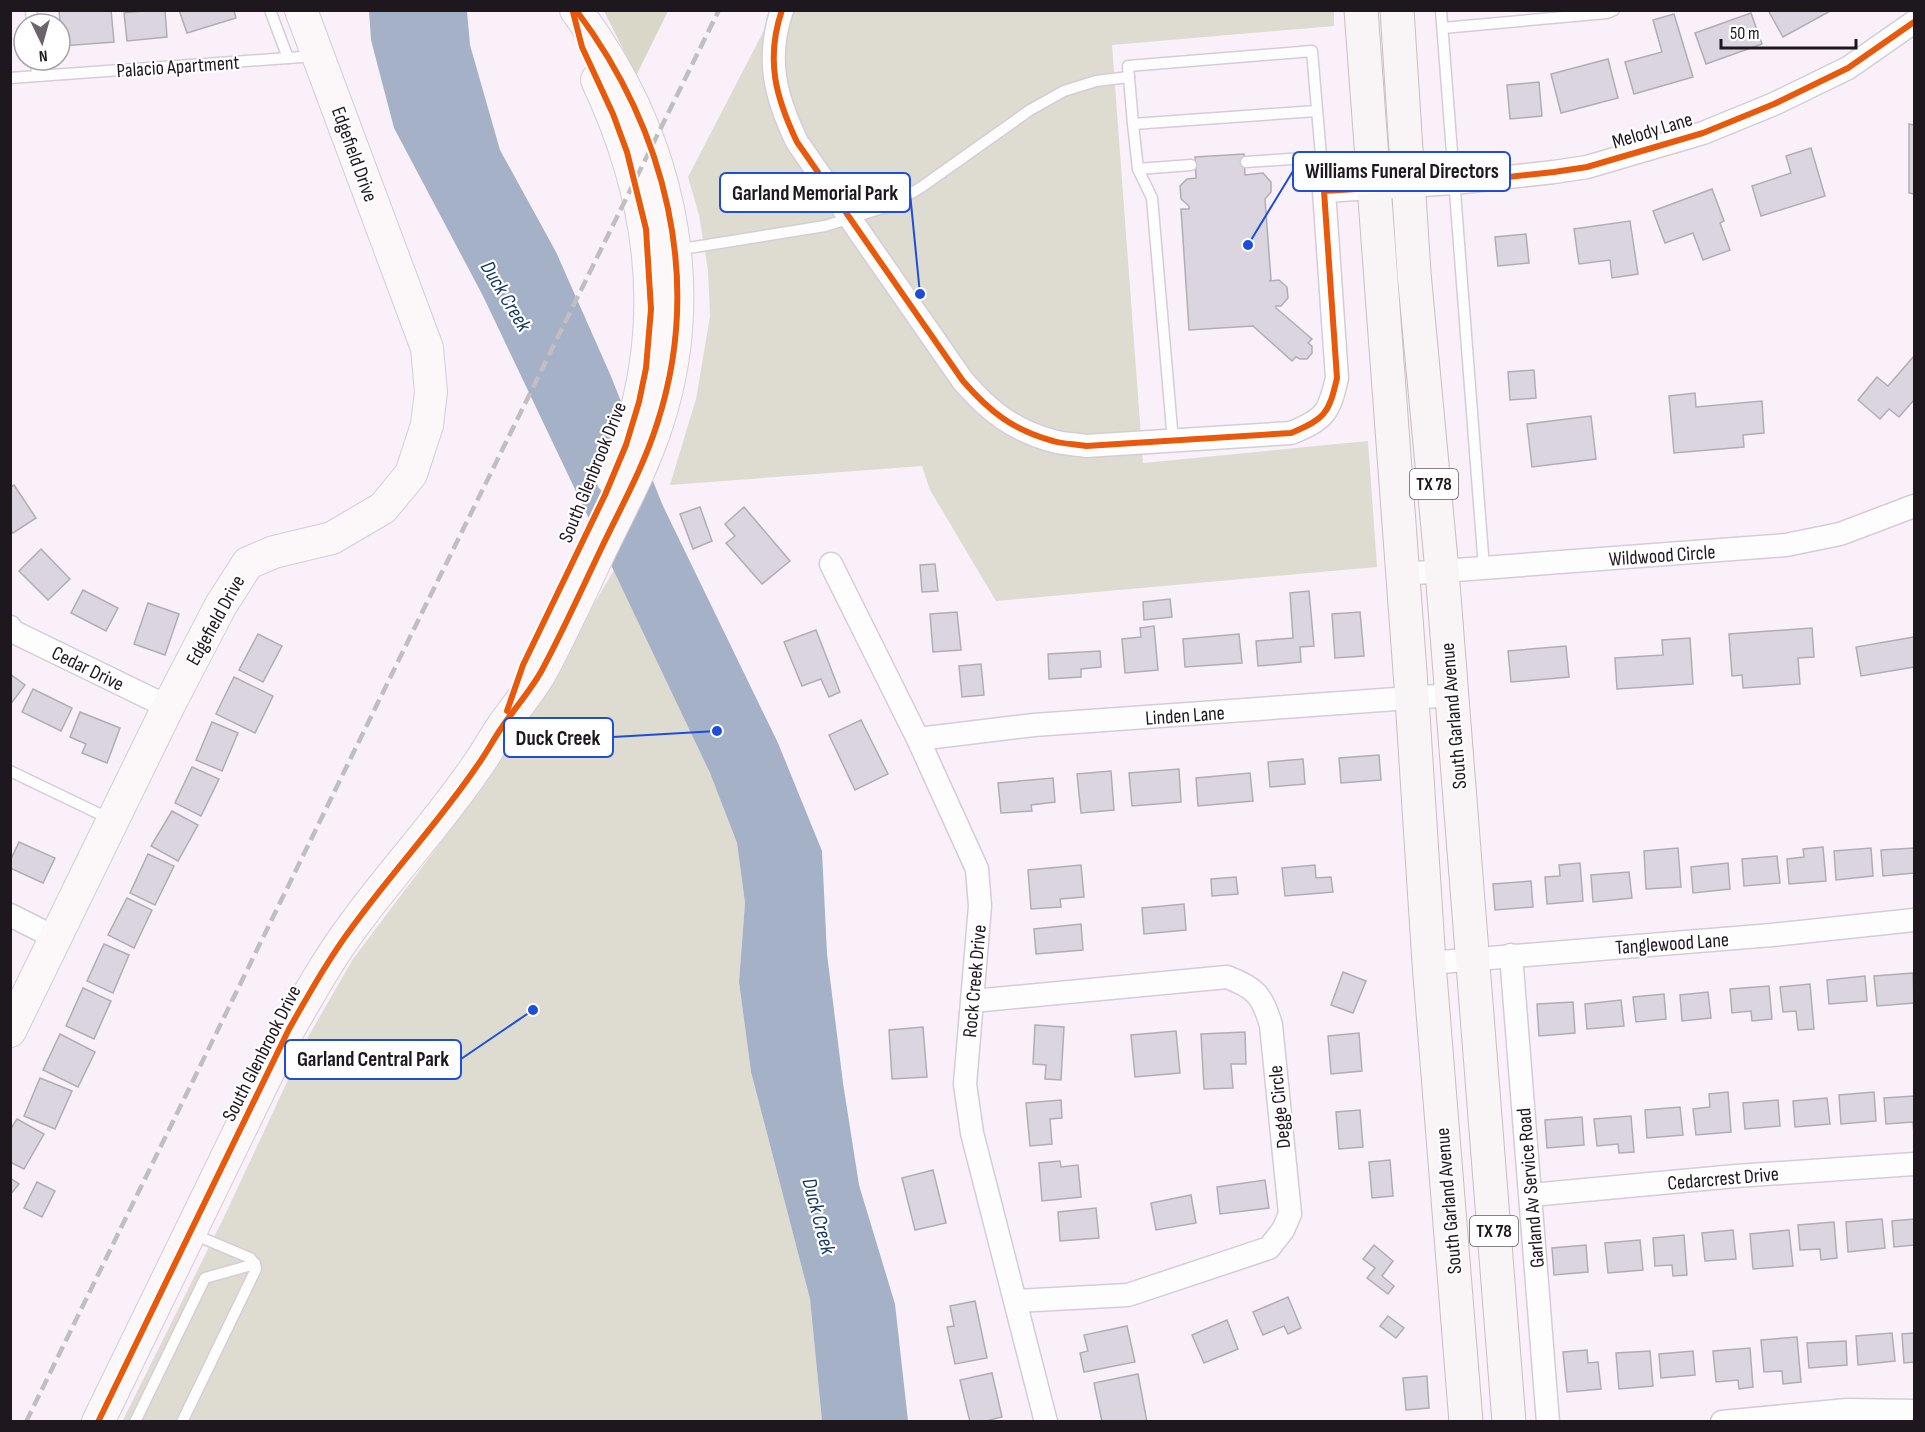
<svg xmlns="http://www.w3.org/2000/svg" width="1925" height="1432" viewBox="0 0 1925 1432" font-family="'Sofia Sans Condensed',sans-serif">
  <rect width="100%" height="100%" fill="#f9f0f9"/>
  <g fill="#dedcd0">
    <polygon points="774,11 1334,11 1334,26 1112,45 1143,463 1368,441 1377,567 996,601 930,490 922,466 670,485 696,399 710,316 708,271 699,215 688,177"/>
    <polygon points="614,570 710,773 737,843 745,903 739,982 751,1072 810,1299 822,1421 122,1422 225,1215 308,1037 353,959 484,785 512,742"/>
  </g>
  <polygon fill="#d9d7c8" points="604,11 668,11 636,76 636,75"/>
  <polygon fill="#a4b1c7" points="369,11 467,11 470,45 500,150 556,252 610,374 663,506 778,743 822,851 827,954 843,1083 859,1185 895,1304 908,1421 822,1421 810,1299 751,1072 739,982 745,903 737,843 710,773 483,296 394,128 371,40"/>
  <g fill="#dbd5e0" stroke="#b2adb4" stroke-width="1.5">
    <polygon points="59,10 111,10 114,42 62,46"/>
    <polygon points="152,10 165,10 167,37 127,41 124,13"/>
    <polygon points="179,10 234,10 236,18 187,33"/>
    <polygon points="1771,10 1832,10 1783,37 1769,12"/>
    <polygon points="1751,13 1762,44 1706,64 1695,33"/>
    <polygon points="1674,14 1693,77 1634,94 1625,62 1662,52 1653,20"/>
    <polygon points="1608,59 1618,98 1561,113 1551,74"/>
    <polygon points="1539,82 1542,116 1510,119 1507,85"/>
    <polygon points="1909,124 1914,125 1914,194 1909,193"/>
    <polygon points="1811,148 1825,196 1761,216 1752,186 1791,173 1786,156"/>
    <polygon points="1244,154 1245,175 1263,173 1271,182 1271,192 1265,199 1271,280 1269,281 1279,280 1287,287 1288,298 1281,306 1276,306 1276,308 1312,339 1308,343 1312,346 1312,353 1307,359 1300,359 1296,357 1292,361 1253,326 1189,330 1181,209 1189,209 1189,206 1181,199 1180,186 1187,179 1196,178 1195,157"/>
    <polygon points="1712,189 1724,221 1720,223 1730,250 1703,260 1693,233 1665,243 1653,211"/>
    <polygon points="1630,221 1638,274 1612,278 1610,260 1579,264 1574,229"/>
    <polygon points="1526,234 1529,263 1498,266 1495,237"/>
    <polygon points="1914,356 1914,400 1899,417 1889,409 1880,419 1858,400 1877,377 1888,386"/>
    <polygon points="1534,370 1536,398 1510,400 1508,372"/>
    <polygon points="1695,393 1696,407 1762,401 1764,433 1743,435 1744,447 1674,453 1669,396"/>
    <polygon points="1591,416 1596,459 1532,467 1527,424"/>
    <polygon points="14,485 36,518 13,533 10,530 10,487"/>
    <polygon points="700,507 712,541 693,549 680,514"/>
    <polygon points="744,507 790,561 762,584 726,543 735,536 725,524"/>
    <polygon points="41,549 70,579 48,600 19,571"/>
    <polygon points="935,564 938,591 922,592 920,565"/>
    <polygon points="83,590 118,608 106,631 71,613"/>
    <polygon points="1309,591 1314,646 1300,647 1301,662 1258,666 1256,641 1293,638 1290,593"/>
    <polygon points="1170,599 1172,617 1144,620 1143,602"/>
    <polygon points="148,603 179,614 165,655 134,644"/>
    <polygon points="957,612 961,650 933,652 930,614"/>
    <polygon points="1360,612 1364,656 1335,658 1332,614"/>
    <polygon points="1154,626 1158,670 1125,673 1122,639 1141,637 1140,628"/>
    <polygon points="1812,628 1814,657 1798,658 1800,684 1743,688 1742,675 1732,676 1729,634"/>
    <polygon points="816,630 840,692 829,697 821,679 802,686 784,642"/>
    <polygon points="258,634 282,646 263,682 239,670"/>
    <polygon points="1239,634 1242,663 1185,667 1183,639"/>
    <polygon points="1914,637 1914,667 1861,676 1856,647"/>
    <polygon points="1690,638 1693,684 1617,689 1615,658 1663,655 1662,640"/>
    <polygon points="1566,646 1569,677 1511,682 1508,651"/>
    <polygon points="1100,651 1101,667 1081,669 1081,677 1049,679 1048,654"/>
    <polygon points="981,664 984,695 962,697 959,666"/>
    <polygon points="10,674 25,685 10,705"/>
    <polygon points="234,677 273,696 255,733 216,714"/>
    <polygon points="33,689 72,708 61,731 22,712"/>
    <polygon points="80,712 120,728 107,763 82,753 86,744 70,737"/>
    <polygon points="861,720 888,774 855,790 829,735"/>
    <polygon points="212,722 238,733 222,771 196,760"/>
    <polygon points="1379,755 1381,780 1341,783 1339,758"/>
    <polygon points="1303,759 1305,784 1270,787 1268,762"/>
    <polygon points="192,767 219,779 201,816 175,803"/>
    <polygon points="1179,769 1181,802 1132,806 1129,773"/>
    <polygon points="1111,771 1114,810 1081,813 1077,774"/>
    <polygon points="1250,773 1253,801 1198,806 1196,778"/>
    <polygon points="1053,778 1055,802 1031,805 1032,811 1001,813 998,783"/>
    <polygon points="172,811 198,825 178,861 151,846"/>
    <polygon points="19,842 55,858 43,883 10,868 10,861"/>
    <polygon points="1823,847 1826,881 1789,884 1787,859 1804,857 1803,849"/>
    <polygon points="1678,848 1681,887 1646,889 1644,851"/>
    <polygon points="1871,848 1873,876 1836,880 1834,851"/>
    <polygon points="1914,848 1914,873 1883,876 1881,850"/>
    <polygon points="148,854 174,866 155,905 130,893"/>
    <polygon points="1777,856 1780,883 1744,886 1742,859"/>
    <polygon points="1580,863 1583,901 1547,904 1545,877 1560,876 1559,865"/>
    <polygon points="1728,863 1730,889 1693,893 1691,867"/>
    <polygon points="1081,865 1084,897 1060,899 1061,907 1031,909 1028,870"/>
    <polygon points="1315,865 1316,878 1331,877 1333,892 1285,896 1282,868"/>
    <polygon points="1629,872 1632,898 1593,902 1591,875"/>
    <polygon points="1236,877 1238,894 1212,896 1211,879"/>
    <polygon points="1531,881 1533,907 1495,910 1493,884"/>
    <polygon points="127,898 152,910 134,948 108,935"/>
    <polygon points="1184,904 1186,930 1144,934 1142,908"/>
    <polygon points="1081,924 1083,950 1036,954 1034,929"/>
    <polygon points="104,944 129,955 113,993 87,981"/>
    <polygon points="1343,972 1366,981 1353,1013 1331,1005"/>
    <polygon points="1913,973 1914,1003 1877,1006 1874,976"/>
    <polygon points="1865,976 1867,1001 1829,1004 1827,980"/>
    <polygon points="1810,984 1814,1029 1798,1030 1796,1011 1783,1012 1780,987"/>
    <polygon points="1769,986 1772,1019 1752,1021 1751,1011 1732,1013 1730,989"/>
    <polygon points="83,988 111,1001 94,1039 66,1026"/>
    <polygon points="1708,992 1711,1018 1682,1021 1680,995"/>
    <polygon points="1664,994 1666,1019 1636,1022 1633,997"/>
    <polygon points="1621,1000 1624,1026 1587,1029 1585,1004"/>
    <polygon points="1573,1002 1575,1033 1539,1036 1537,1004"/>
    <polygon points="1035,1025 1064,1027 1061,1080 1045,1079 1046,1065 1033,1064"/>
    <polygon points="923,1027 927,1077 892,1079 889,1030"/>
    <polygon points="1176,1031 1180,1073 1135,1077 1131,1035"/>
    <polygon points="1245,1032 1246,1064 1231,1064 1233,1088 1204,1089 1201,1034"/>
    <polygon points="1359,1033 1362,1071 1331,1074 1328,1036"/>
    <polygon points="60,1034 95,1052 78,1087 43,1070"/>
    <polygon points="40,1078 72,1091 55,1129 24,1116"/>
    <polygon points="1728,1092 1731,1132 1696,1135 1693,1109 1710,1107 1709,1094"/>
    <polygon points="1874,1092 1876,1121 1841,1124 1839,1095"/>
    <polygon points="1914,1096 1914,1135 1913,1122 1886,1124 1884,1098"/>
    <polygon points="1827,1098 1830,1124 1795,1127 1793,1101"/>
    <polygon points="1061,1100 1062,1118 1050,1119 1052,1144 1030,1146 1026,1103"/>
    <polygon points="1778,1100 1780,1126 1745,1129 1743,1103"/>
    <polygon points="1680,1107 1683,1135 1647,1138 1645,1110"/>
    <polygon points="1360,1110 1363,1147 1339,1149 1336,1112"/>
    <polygon points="1631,1116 1634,1152 1619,1153 1618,1144 1597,1146 1594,1119"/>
    <polygon points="1582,1117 1584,1145 1547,1148 1545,1120"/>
    <polygon points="17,1119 44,1134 24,1169 10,1162 10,1130"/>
    <polygon points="1390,1160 1393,1196 1372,1198 1369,1162"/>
    <polygon points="1060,1161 1061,1167 1078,1165 1081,1197 1042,1201 1039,1163"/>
    <polygon points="933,1170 946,1223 915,1230 902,1178"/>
    <polygon points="10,1178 19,1184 10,1195"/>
    <polygon points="1265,1180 1269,1208 1220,1214 1217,1187"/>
    <polygon points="37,1182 55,1191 42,1217 24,1208"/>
    <polygon points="1191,1195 1196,1223 1156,1230 1151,1203"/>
    <polygon points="1096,1208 1099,1238 1060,1241 1058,1212"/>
    <polygon points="1882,1219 1885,1248 1848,1252 1846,1222"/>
    <polygon points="1914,1219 1914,1245 1894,1247 1892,1221"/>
    <polygon points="1834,1222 1837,1258 1821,1260 1820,1249 1800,1250 1798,1225"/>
    <polygon points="1733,1230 1736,1259 1705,1261 1702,1233"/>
    <polygon points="1789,1230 1793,1266 1753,1269 1750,1234"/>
    <polygon points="1684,1235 1687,1275 1673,1276 1672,1265 1655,1266 1653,1238"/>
    <polygon points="1640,1240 1643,1270 1608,1273 1605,1243"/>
    <polygon points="1374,1245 1393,1261 1382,1276 1394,1286 1388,1294 1367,1278 1375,1268 1363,1259"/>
    <polygon points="1586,1245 1588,1272 1554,1275 1552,1248"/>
    <polygon points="1288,1297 1301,1328 1288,1334 1284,1326 1263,1335 1253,1312"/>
    <polygon points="975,1301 987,1358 955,1364 947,1327 954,1326 950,1306"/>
    <polygon points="1388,1316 1404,1328 1396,1338 1380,1326"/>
    <polygon points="1227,1320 1238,1349 1204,1363 1192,1335"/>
    <polygon points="1127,1326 1135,1362 1084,1372 1080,1353 1088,1351 1084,1335"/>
    <polygon points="1892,1333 1895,1361 1858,1365 1856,1336"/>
    <polygon points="1914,1333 1914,1362 1904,1363 1902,1334"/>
    <polygon points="1797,1337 1801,1382 1783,1384 1782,1371 1764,1372 1761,1340"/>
    <polygon points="1846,1341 1847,1365 1809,1368 1807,1343"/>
    <polygon points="1750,1348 1753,1387 1739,1389 1738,1380 1716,1382 1713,1351"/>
    <polygon points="1587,1350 1588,1363 1598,1362 1601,1389 1567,1392 1563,1352"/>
    <polygon points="1650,1351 1653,1386 1619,1389 1616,1353"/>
    <polygon points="1693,1351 1695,1375 1661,1378 1659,1354"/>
    <polygon points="992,1373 1002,1417 982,1422 970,1422 960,1380"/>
    <polygon points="1138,1374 1147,1422 1102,1422 1094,1383"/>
    <polygon points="1427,1376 1429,1408 1406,1410 1403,1378"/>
  </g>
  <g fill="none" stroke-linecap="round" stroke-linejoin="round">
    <defs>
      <g id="lane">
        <polyline points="31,10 32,24"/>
        <polyline points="270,10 288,58"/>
        <polyline points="1441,10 1484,568"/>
        <polyline points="1443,28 1607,13 1614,10"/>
        <polyline points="36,60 37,75"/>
        <polyline points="10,78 315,56"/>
        <polyline points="1316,111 1133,124 1128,66 1312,51 1324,191"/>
        <polyline points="1133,124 1138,169 1191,165"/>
        <polyline points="1246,162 1320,157"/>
        <polyline points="1138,169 1152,198 1173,441"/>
        <polyline points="676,250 825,226 889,206 920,188 1030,110 1064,91 1096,81 1129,77"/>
        <polyline points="10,771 110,819"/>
        <polyline points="135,1422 205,1278 255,1264"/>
        <polyline points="182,1422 256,1269 255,1264 250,1258 193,1234"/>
      </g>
      <g id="street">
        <path d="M782 10C765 60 776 98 797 142L963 381C990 412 1013 430 1053 441 1063 444 1075 444 1086 446L1291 433C1325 419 1329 413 1337 378L1324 191 1454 183 1554 172 1587 167 1703 133 1774 104 1848 68 1914 22"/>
        <polyline points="831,564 918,739 977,869 980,906 965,1084 972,1133 1046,1422"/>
        <polyline points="1403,574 1786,545 1840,534 1914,506"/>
        <polyline points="10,627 14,632 168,707"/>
        <polyline points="918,739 1034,725 1452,695"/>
        <polyline points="10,915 56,938"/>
        <polyline points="1511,955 1548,1422"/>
        <polyline points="1429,963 1772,935 1914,920"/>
        <path d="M973 1001 1227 977C1256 988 1262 995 1271 1025L1290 1214 1283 1230 1269 1248 1128 1295 1016 1301"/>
        <polyline points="1531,1195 1736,1176 1914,1164"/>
        <polyline points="1722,1422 1847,1410 1914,1411"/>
      </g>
      <g id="secondary">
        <path d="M597 80C645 182 665 289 639 400 633 427 623 453 612 478"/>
        <polyline points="10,1031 168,707 221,605 248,563 274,552 332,538 383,508 411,474 427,425 431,392 427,348 301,10"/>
        <path d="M98 1422 289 1029C309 994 329 958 353 926 393 871 439 822 477 766 486 754 493 740 502 727 515 708 531 690 542 670 563 631 581 591 600 551 620 509 643 468 657 424 704 280 666 130 576 10"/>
      </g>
      <g id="primary">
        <polyline points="1361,10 1412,699 1429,963 1466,1422"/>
        <polyline points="1397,10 1414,273 1442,571 1509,1422"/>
      </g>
    </defs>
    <use href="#lane" stroke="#d5cdd5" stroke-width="13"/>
    <use href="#street" stroke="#d5cdd5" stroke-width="25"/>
    <use href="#secondary" stroke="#d5cdd5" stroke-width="34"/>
    <use href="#primary" stroke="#c9bec1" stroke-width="35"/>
    <use href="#lane" stroke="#fefdfe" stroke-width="10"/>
    <use href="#street" stroke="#fefdfe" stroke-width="22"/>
    <use href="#secondary" stroke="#fcf8fa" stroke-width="32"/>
    <use href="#primary" stroke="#f9f4f6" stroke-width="33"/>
    <polyline stroke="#c0bec0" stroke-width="4.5" stroke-dasharray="12 6" stroke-linecap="butt" points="26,1422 411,635 719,10"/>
    <defs>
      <g id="cycleway">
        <path d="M782 10C765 60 776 98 797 142L963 381C990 412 1013 430 1053 441 1063 444 1075 444 1086 446L1291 433C1325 419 1329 413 1337 378L1324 191 1454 183 1554 172 1587 167 1703 133 1774 104 1848 68 1914 22"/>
        <polyline points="507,711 523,665 605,495 626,445 639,402 646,368 651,309 646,229 627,152 613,114 582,47 573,12"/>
        <path d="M98 1422 289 1029C309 994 329 958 353 926 393 871 439 822 477 766 486 754 493 740 502 727 515 708 531 690 542 670 563 631 581 591 600 551 620 509 643 468 657 424 704 280 666 130 576 10"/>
      </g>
    </defs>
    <use href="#cycleway" stroke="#fff" stroke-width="10"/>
    <use href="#cycleway" stroke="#e8590c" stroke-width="6"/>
  </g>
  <g text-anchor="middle" stroke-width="4.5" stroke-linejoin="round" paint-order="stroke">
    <g fill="#fff" stroke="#625d62" stroke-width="1.5">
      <rect x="1410" y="469" width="48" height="30" rx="4.5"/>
      <rect x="1470" y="1216" width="48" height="30" rx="4.5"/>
    </g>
    <g font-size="18" font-weight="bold" fill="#1e181e">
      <text x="1434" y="490">TX 78</text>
      <text x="1494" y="1237">TX 78</text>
    </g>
    <g font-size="20" fill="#1e181e" stroke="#fff">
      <text transform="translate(178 66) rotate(-4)" y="7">Palacio Apartment</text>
      <text transform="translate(1652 130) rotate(-17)" y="7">Melody Lane</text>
      <text transform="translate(355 154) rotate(70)" y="7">Edgefield Drive</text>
      <text transform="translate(592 472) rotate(-68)" y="7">South Glenbrook Drive</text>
      <text transform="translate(1662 555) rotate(-4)" y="7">Wildwood Circle</text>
      <text transform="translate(215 620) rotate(-61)" y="7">Edgefield Drive</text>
      <text transform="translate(88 668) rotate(26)" y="7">Cedar Drive</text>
      <text transform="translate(1185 715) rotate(-4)" y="7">Linden Lane</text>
      <text transform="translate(1453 716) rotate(-95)" y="7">South Garland Avenue</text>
      <text transform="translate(1672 943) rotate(-4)" y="7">Tanglewood Lane</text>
      <text transform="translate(974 981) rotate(-85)" y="7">Rock Creek Drive</text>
      <text transform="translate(261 1053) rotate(-63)" y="7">South Glenbrook Drive</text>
      <text transform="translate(1279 1107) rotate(-96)" y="7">Degge Circle</text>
      <text transform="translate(1723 1178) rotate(-5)" y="7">Cedarcrest Drive</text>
      <text transform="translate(1530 1188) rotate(-95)" y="7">Garland Av Service Road</text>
      <text transform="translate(1448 1201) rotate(-95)" y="7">South Garland Avenue</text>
    </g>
    <g font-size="21" font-style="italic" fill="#183a61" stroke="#fff">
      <text transform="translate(506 296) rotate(59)" y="7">Duck Creek</text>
      <text transform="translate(819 1216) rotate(75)" y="7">Duck Creek</text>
    </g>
  </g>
  <path fill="none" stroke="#1d4ed8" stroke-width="2" d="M1248 245L1293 171M920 294L910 193M717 731L613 737M533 1010L461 1059"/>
  <g fill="#1d4ed8" stroke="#fff" stroke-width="2">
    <circle cx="1248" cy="245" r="6"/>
    <circle cx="920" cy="294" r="6"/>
    <circle cx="717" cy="731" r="6"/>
    <circle cx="533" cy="1010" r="6"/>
  </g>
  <g fill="#fff" stroke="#1d4ed8" stroke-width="2">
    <rect x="1293" y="152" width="217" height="39" rx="6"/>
    <rect x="720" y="173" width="190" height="39" rx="6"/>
    <rect x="504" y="718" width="109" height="39" rx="6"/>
    <rect x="285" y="1040" width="176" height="39" rx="6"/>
  </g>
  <g font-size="21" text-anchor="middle" font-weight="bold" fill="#1e181e">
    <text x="1402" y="178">Williams Funeral Directors</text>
    <text x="815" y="200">Garland Memorial Park</text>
    <text x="558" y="745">Duck Creek</text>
    <text x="373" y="1066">Garland Central Park</text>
  </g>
  <rect width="1925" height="1432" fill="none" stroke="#1e181e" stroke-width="24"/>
  <g transform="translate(42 42) rotate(175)"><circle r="28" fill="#ffffff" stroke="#a5a3a5" stroke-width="1.5"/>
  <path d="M0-4.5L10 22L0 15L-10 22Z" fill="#6b646b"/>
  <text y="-9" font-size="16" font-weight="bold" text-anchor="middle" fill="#1e181e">N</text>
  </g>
  <path d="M1721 39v9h135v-9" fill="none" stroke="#1e181e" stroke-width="3"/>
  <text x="1730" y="39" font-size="18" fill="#1e181e" stroke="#ffffff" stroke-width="4.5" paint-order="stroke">50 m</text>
</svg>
